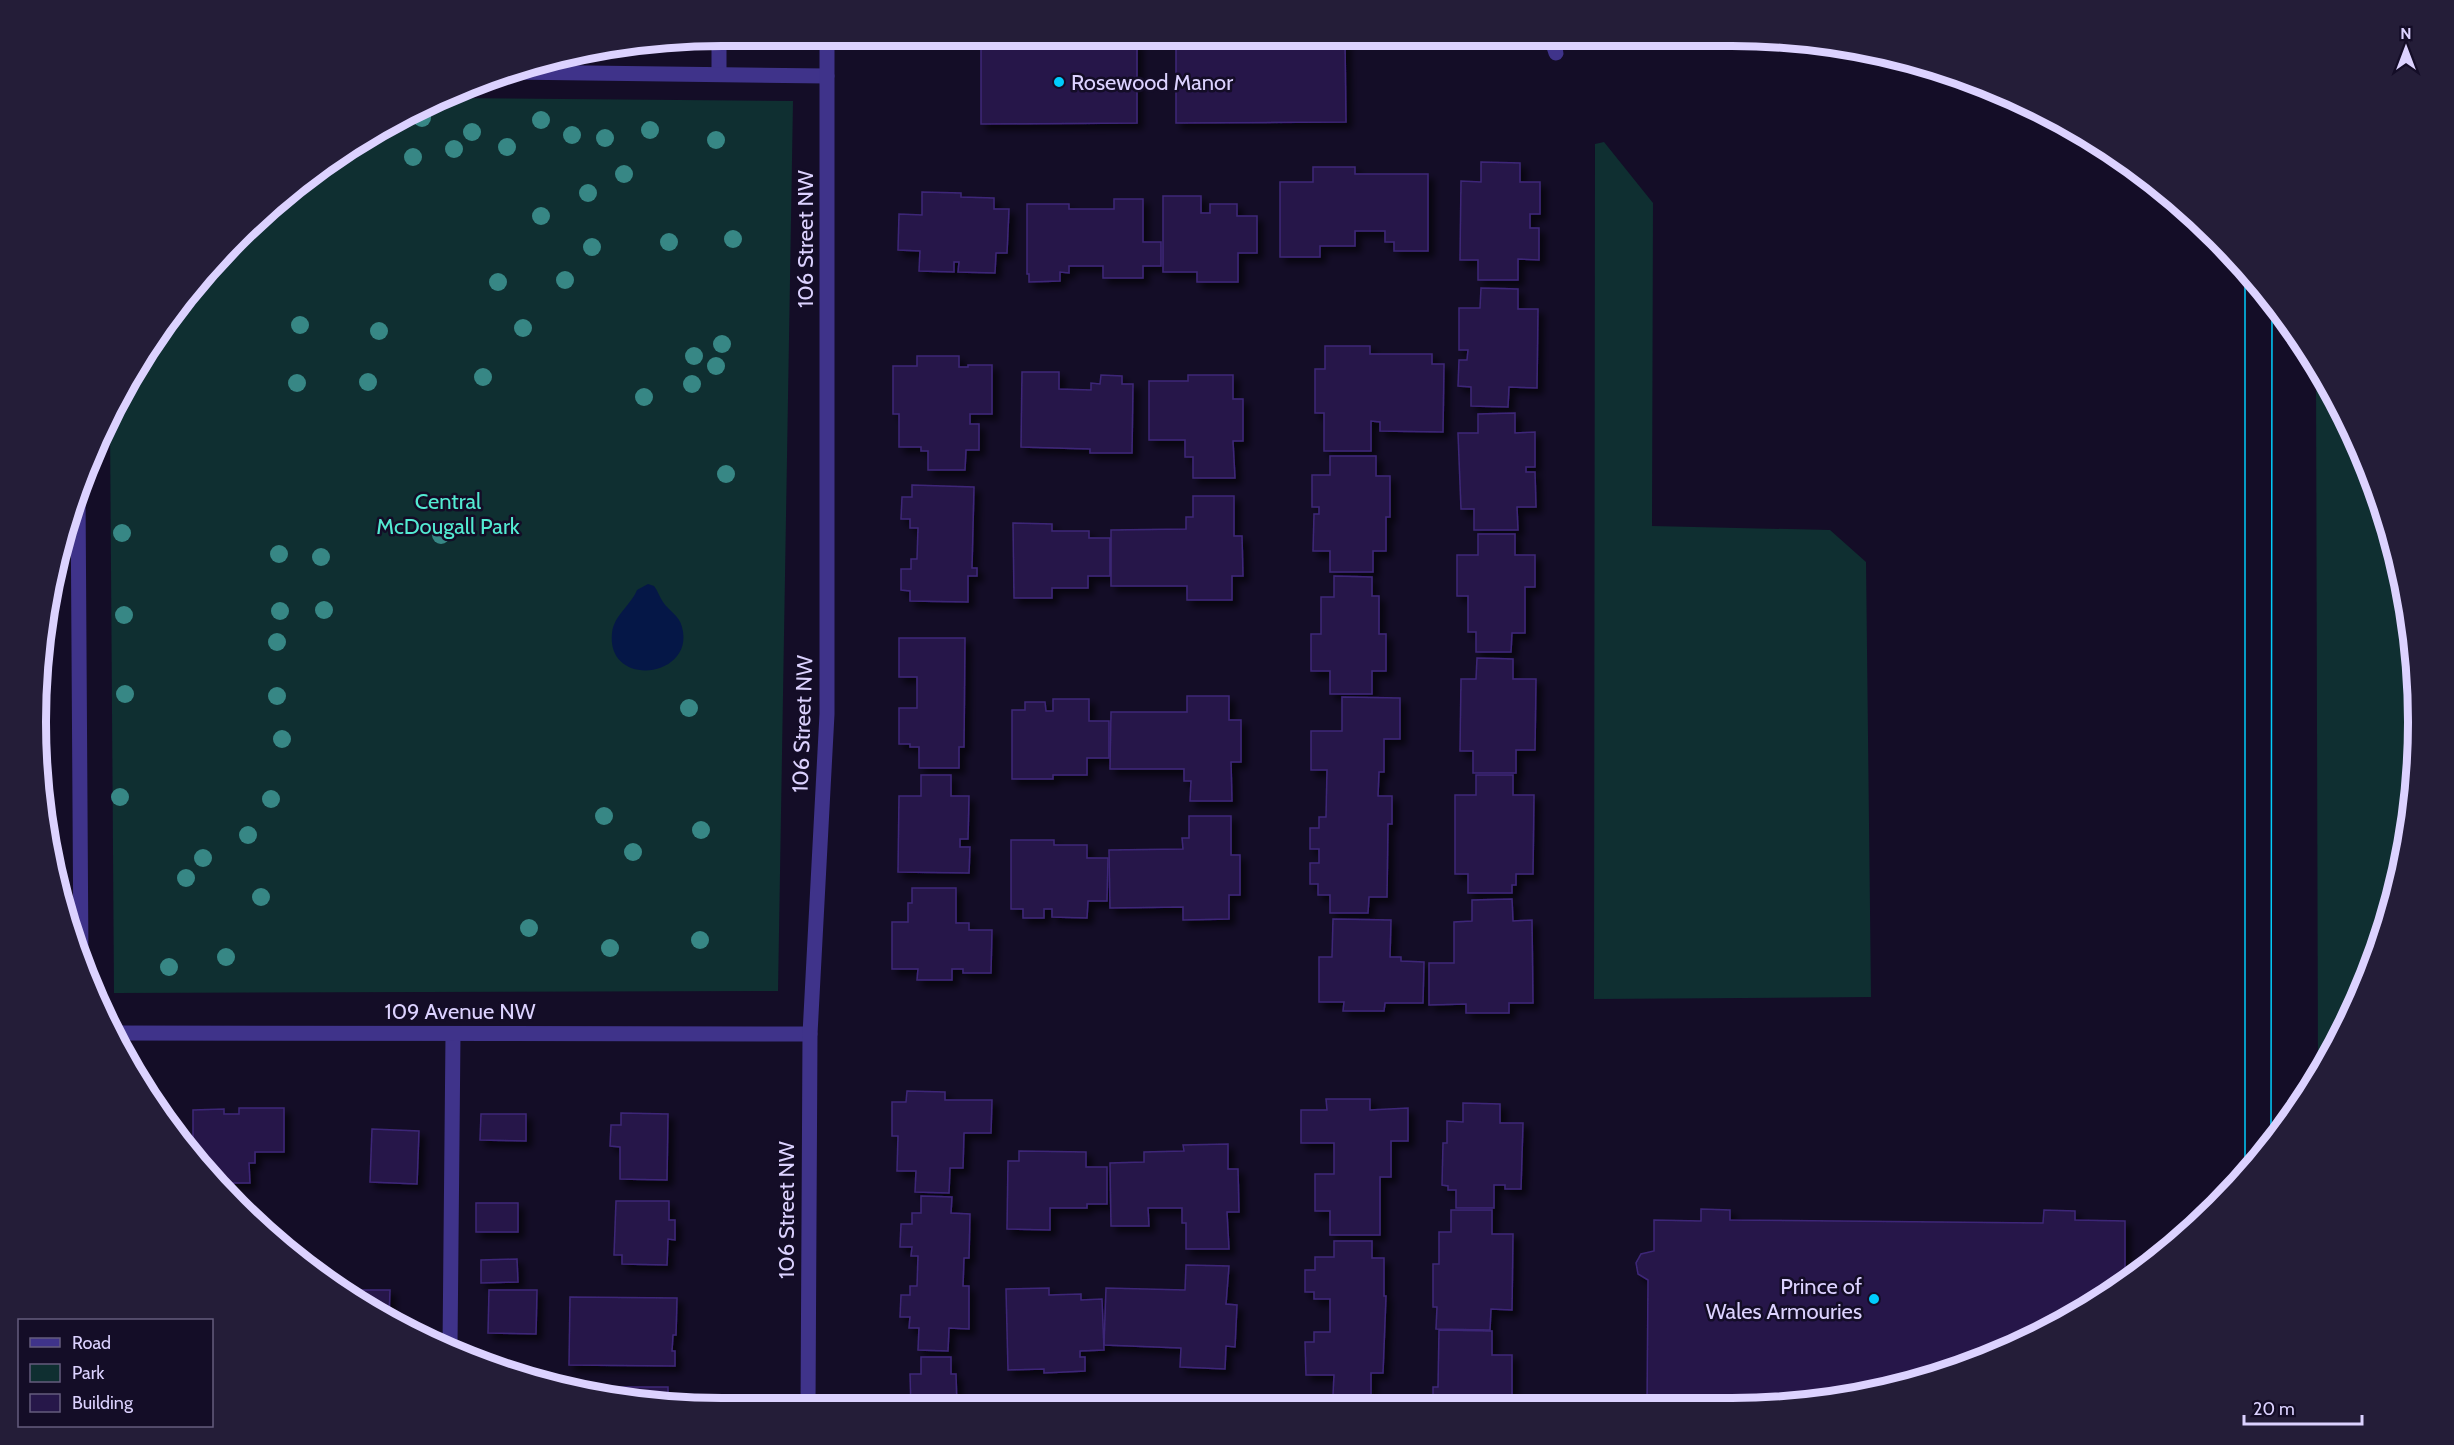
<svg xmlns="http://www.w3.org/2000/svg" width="2454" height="1445" viewBox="0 0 2454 1445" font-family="Cabin,sans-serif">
  <defs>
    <filter id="shadow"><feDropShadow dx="5.5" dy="5.5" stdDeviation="3" flood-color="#0009"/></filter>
  </defs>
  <rect width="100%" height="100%" fill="#140d27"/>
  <g fill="#0f2f31">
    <polygon points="441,98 793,101 778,991 114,993 110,425 152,341 237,237 305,178 419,107"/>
    <polygon points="1604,142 1653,203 1652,526 1830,530 1866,562 1871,997 1594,999 1595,144"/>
    <polygon points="2316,367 2366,460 2405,589 2418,723 2405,857 2366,986 2318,1075"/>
  </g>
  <path fill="#051747" d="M648 584 654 586C658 591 659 596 663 602 669 611 679 615 682 627 696 678 606 689 612 633 614 615 631 605 637 590Z"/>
  <g fill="#261749" stroke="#3e2778" stroke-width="1.5" filter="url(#shadow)">
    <polygon points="1345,41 1346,122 1176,123 1176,43"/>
    <polygon points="981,42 1137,42 1137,123 981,124"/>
    <polygon points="1481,162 1520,163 1520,182 1540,182 1540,214 1530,214 1530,228 1539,228 1539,260 1518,259 1518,280 1478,280 1478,260 1460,260 1461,181 1481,182"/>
    <polygon points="1313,167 1355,167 1355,174 1428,174 1428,251 1394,251 1394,242 1385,242 1385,231 1355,231 1355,246 1320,246 1320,257 1280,257 1280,182 1313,182"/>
    <polygon points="922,192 961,193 961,197 994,198 994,209 1009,209 1007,253 996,253 995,273 958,272 959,262 954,262 954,272 919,271 920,251 898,250 899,214 922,215"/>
    <polygon points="1163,196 1201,196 1201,213 1210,213 1210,204 1237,204 1237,216 1257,216 1257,253 1238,253 1238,282 1197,282 1197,272 1163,272"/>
    <polygon points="1114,199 1143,199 1143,242 1161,242 1161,266 1143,266 1143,278 1103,278 1103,266 1069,266 1069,273 1060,272 1060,281 1029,282 1029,274 1027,274 1027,204 1069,204 1069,209 1114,209"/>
    <polygon points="1481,288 1518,289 1518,309 1538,309 1537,388 1509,387 1508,407 1471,406 1471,387 1458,386 1459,360 1467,360 1468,350 1459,350 1459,308 1480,308"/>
    <polygon points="1325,346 1370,346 1370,354 1432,354 1432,364 1444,364 1443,432 1380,431 1380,422 1371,421 1371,451 1324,451 1324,413 1315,413 1315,369 1325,369"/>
    <polygon points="917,356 959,356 959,367 968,367 968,365 992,365 992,414 970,414 970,424 979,424 979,450 966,450 965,470 928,470 928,451 921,451 921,447 899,447 899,414 893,414 893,366 917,366"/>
    <polygon points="1022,372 1059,372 1059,389 1091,390 1091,383 1100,384 1101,375 1122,376 1122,384 1133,384 1132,453 1090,453 1090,449 1021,447"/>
    <polygon points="1188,375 1233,375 1233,399 1243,399 1243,441 1233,441 1235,478 1193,478 1193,457 1185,457 1185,440 1149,440 1149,381 1188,381"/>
    <polygon points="1515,413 1515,433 1535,432 1535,467 1526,467 1526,472 1535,472 1536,507 1517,507 1518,530 1474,530 1474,509 1461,509 1458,433 1478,433 1478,414"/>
    <polygon points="1330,456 1376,456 1376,476 1390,476 1390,517 1386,517 1386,551 1373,551 1373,572 1330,572 1330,551 1313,551 1314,514 1319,514 1319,507 1312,507 1312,475 1330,475"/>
    <polygon points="912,485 974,487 972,568 977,568 977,576 968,576 968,602 910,601 910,591 901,590 901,569 911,569 911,559 917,559 918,528 910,528 910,519 901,519 902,497 912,497"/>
    <polygon points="1193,496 1234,496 1234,536 1242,536 1243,576 1232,576 1232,600 1187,600 1187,586 1111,586 1111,530 1186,529 1186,517 1193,517"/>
    <polygon points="1013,523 1052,524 1052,531 1089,531 1089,538 1110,538 1110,576 1088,576 1088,588 1052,588 1052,598 1014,598"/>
    <polygon points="1478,534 1515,534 1515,555 1535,555 1535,587 1525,587 1525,633 1512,633 1511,652 1476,652 1476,632 1468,632 1468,596 1457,596 1457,555 1478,555"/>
    <polygon points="1334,576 1372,577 1372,596 1379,596 1379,634 1386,634 1386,671 1372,671 1372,694 1330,694 1330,671 1311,671 1311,634 1321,634 1321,597 1334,597"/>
    <polygon points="899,638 965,638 964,747 959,747 959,768 919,768 919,747 910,747 910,744 899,744 899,708 917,708 917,677 899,677"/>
    <polygon points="1477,658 1513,659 1513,679 1536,679 1535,750 1516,750 1516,773 1473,773 1473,751 1460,751 1461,679 1476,679"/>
    <polygon points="1187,696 1229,696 1229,720 1241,720 1241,762 1231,762 1232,801 1190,801 1191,781 1184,781 1184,769 1110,769 1111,712 1187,712"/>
    <polygon points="1342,697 1400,698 1400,739 1384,739 1384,772 1379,772 1378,796 1392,796 1392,824 1388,824 1387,897 1369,897 1368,913 1330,913 1330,895 1318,895 1318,884 1310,884 1310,863 1319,863 1319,849 1310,849 1310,828 1319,828 1319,817 1326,817 1327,770 1311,770 1311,731 1342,731"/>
    <polygon points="1053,699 1089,699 1089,721 1109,721 1109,758 1087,758 1087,775 1053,775 1053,779 1012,779 1012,710 1025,710 1025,702 1045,702 1046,711 1053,711"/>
    <polygon points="921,775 951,775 951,796 969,796 968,839 960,839 960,847 970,847 969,873 898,872 899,796 921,796"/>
    <polygon points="1476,775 1513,775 1513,795 1534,795 1533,874 1516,874 1516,885 1512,885 1512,893 1468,893 1468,874 1455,874 1455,795 1476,795"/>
    <polygon points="1189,816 1231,816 1231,855 1240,855 1240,895 1229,895 1229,919 1183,920 1183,907 1110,908 1109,850 1183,849 1182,838 1189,838"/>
    <polygon points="1011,840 1054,840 1054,845 1087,845 1087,858 1108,858 1107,901 1088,901 1087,918 1052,917 1052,909 1044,909 1044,918 1023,918 1023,909 1011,909"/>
    <polygon points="912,888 956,888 956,923 969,923 969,930 992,930 991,973 963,973 963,969 952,969 952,980 917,980 918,969 892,969 892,922 908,922 908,903 912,903"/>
    <polygon points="1512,899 1513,921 1532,920 1533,1003 1509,1003 1509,1013 1466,1013 1466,1004 1429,1005 1429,963 1454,963 1454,922 1472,921 1472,900"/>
    <polygon points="1333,919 1391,920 1390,957 1401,957 1401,961 1424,962 1423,1003 1385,1003 1384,1011 1343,1011 1344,1002 1319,1002 1319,957 1332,957"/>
    <polygon points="907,1091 945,1092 945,1100 992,1100 991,1133 964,1133 963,1168 950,1168 949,1193 915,1192 916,1171 897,1171 898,1136 892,1136 892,1102 906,1102"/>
    <polygon points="1326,1099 1370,1099 1370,1110 1408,1108 1408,1141 1391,1141 1391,1177 1380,1177 1380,1235 1330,1235 1330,1211 1315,1211 1315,1174 1334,1174 1334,1143 1301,1143 1301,1110 1327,1110"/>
    <polygon points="1463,1103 1500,1104 1500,1123 1523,1123 1521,1189 1505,1189 1505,1185 1494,1185 1494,1208 1456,1208 1456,1190 1448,1190 1448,1186 1442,1185 1443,1143 1447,1143 1447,1121 1463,1122"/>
    <polygon points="239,1108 284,1108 284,1152 255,1152 255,1163 249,1163 250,1183 215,1183 195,1160 195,1153 188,1152 188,1138 193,1138 193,1110 224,1109 224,1114 239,1114"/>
    <polygon points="621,1113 668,1114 667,1180 620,1179 620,1147 610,1146 611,1125 621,1125"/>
    <polygon points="481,1114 526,1114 526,1141 480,1140"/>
    <polygon points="372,1129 419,1131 417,1184 370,1182"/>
    <polygon points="1228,1144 1228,1169 1238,1169 1239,1212 1227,1212 1229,1249 1186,1249 1186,1223 1182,1223 1182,1208 1148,1208 1149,1226 1111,1226 1110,1163 1144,1162 1144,1152 1184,1151 1183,1145"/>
    <polygon points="1019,1151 1086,1152 1086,1167 1107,1167 1107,1204 1087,1204 1087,1208 1050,1208 1050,1230 1007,1229 1008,1161 1019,1161"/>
    <polygon points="921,1196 952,1197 951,1213 970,1214 969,1258 964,1258 963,1286 969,1286 969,1329 949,1328 948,1351 918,1350 919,1328 909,1328 910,1317 900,1317 901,1295 910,1295 910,1286 917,1286 918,1256 911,1256 912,1247 900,1247 901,1224 912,1224 912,1213 921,1213"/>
    <polygon points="616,1201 669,1201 669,1220 675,1220 675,1240 668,1239 667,1265 622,1264 622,1255 614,1255"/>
    <rect x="476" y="1203" width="42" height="29"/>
    <polygon points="1701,1209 1730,1210 1730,1220 2043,1223 2044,1210 2075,1211 2075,1220 2125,1221 2125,1272 2127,1272 2127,1280 2074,1317 1910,1386 1777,1408 1647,1408 1648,1280 1638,1274 1636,1263 1641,1254 1654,1251 1654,1220 1701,1221"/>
    <polygon points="1451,1210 1492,1210 1492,1234 1513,1234 1512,1310 1491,1309 1490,1330 1436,1329 1437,1307 1433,1307 1433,1264 1439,1264 1439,1232 1451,1232"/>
    <polygon points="1334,1241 1372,1241 1372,1258 1384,1258 1384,1296 1386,1296 1383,1373 1371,1373 1371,1395 1333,1395 1334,1375 1306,1375 1305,1342 1314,1342 1314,1332 1330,1332 1330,1299 1314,1299 1314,1292 1305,1292 1305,1270 1315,1270 1315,1257 1334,1257"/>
    <polygon points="517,1259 518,1282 481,1283 481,1260"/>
    <polygon points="1186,1265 1229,1266 1226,1304 1237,1305 1235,1347 1226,1346 1225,1369 1180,1367 1181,1348 1104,1345 1106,1288 1185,1290"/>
    <polygon points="1049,1288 1049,1295 1081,1294 1081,1300 1102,1299 1104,1350 1080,1351 1080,1357 1085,1357 1085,1371 1044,1373 1044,1369 1008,1370 1006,1289"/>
    <polygon points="337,1290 390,1290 389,1317 341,1293"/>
    <polygon points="489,1290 537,1290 536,1334 488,1333"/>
    <polygon points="570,1297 677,1298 676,1335 673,1335 672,1351 675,1351 675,1366 569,1365"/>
    <polygon points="1439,1330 1492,1331 1492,1355 1512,1355 1512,1408 1433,1408 1433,1387 1438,1387"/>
    <polygon points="921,1357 951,1357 951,1374 956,1374 957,1408 911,1408 910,1374 921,1374"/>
    <polygon points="615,1387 668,1387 668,1402 675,1402 675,1407 615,1395"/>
    <polygon points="1326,1402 1364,1403 1364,1408 1326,1408"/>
  </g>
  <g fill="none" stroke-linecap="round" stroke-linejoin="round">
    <g stroke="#3f338a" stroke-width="15">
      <polyline points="719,42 719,74"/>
      <polyline points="505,72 827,76"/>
      <polyline points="450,1347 453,1034"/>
    </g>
    <g stroke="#3f338a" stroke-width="15">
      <polyline points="1551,38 1556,53"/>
      <polyline points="78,490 81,964"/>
      <polyline points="111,1033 810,1034"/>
      <polyline points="808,1408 810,1034 827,714 827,41"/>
    </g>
    <g stroke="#00cdfd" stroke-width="1.5">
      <polyline points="2245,271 2245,1169"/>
      <polyline points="2271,1140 2272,304"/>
    </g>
  </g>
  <g fill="#378785">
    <circle cx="422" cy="118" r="9"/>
    <circle cx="541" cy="120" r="9"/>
    <circle cx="650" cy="130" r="9"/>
    <circle cx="472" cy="132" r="9"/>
    <circle cx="572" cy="135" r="9"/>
    <circle cx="605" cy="138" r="9"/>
    <circle cx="716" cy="140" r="9"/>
    <circle cx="507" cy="147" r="9"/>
    <circle cx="454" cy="149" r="9"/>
    <circle cx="413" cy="157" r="9"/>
    <circle cx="624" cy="174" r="9"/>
    <circle cx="588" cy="193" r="9"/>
    <circle cx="541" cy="216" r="9"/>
    <circle cx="733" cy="239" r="9"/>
    <circle cx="669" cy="242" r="9"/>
    <circle cx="592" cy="247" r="9"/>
    <circle cx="565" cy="280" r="9"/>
    <circle cx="498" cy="282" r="9"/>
    <circle cx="300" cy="325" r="9"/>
    <circle cx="523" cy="328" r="9"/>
    <circle cx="379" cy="331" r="9"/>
    <circle cx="722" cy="344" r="9"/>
    <circle cx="694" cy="356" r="9"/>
    <circle cx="716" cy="366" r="9"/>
    <circle cx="483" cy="377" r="9"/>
    <circle cx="368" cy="382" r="9"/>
    <circle cx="297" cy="383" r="9"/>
    <circle cx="692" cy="384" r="9"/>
    <circle cx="644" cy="397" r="9"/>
    <circle cx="726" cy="474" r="9"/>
    <circle cx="122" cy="533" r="9"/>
    <circle cx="441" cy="535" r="9"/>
    <circle cx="279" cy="554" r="9"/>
    <circle cx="321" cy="557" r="9"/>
    <circle cx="324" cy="610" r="9"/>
    <circle cx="280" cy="611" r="9"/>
    <circle cx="124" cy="615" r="9"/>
    <circle cx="277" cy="642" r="9"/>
    <circle cx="125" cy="694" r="9"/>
    <circle cx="277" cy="696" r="9"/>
    <circle cx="689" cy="708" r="9"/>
    <circle cx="282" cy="739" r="9"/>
    <circle cx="120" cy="797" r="9"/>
    <circle cx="271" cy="799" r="9"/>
    <circle cx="604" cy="816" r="9"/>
    <circle cx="701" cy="830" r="9"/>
    <circle cx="248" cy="835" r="9"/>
    <circle cx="633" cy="852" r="9"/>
    <circle cx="203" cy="858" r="9"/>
    <circle cx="186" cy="878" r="9"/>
    <circle cx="261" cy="897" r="9"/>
    <circle cx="529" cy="928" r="9"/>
    <circle cx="700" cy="940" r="9"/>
    <circle cx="610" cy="948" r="9"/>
    <circle cx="226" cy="957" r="9"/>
    <circle cx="169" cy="967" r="9"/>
  </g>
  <g fill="#00cdfd" stroke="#140d27" stroke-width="2">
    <circle cx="1059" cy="82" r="6"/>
    <circle cx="1874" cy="1299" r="6"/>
  </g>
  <g text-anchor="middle" stroke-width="5" stroke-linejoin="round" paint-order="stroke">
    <g font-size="22" fill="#dcd2ff" stroke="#140d27" text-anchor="start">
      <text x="1071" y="90">Rosewood Manor</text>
      <text x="1862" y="1294" text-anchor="end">Prince of<tspan x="1862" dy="25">Wales Armouries</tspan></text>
    </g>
    <g font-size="22" fill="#dcd2ff" stroke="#140d27">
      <text transform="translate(805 239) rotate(-90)" y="8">106 Street NW</text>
      <text transform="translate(802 724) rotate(-88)" y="8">106 Street NW</text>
      <text x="460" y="1019">109 Avenue NW</text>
      <text transform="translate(786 1210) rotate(-90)" y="8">106 Street NW</text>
    </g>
    <g font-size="22" fill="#53ebd2" stroke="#140d27">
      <text x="448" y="509">Central<tspan x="448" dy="25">McDougall Park</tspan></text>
    </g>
  </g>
  <path d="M0 0H2454V1445H0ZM722 46H1732A676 676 0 0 1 2408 722V722A676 676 0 0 1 1732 1398H722A676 676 0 0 1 46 722V722A676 676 0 0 1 722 46Z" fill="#241d38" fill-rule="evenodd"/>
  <path fill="none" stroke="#dcd2ff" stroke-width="8" d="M722 46H1732A676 676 0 0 1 2408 722V722A676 676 0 0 1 1732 1398H722A676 676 0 0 1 46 722V722A676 676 0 0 1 722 46Z"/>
  <rect x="18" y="1319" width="195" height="108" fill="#140d27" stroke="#645c7d" stroke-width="1.5"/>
  <rect x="30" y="1338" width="30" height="9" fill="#3f338a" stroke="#645c7d" stroke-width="1.5"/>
  <text x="72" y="1349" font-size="18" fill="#dcd2ff">Road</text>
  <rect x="30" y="1364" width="30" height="18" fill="#0f2f31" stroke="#645c7d" stroke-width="1.5"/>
  <text x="72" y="1379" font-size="18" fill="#dcd2ff">Park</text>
  <rect x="30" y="1394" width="30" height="18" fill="#261749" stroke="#645c7d" stroke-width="1.5"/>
  <text x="72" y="1409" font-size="18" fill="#dcd2ff">Building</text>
  <g transform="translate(2406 48)" stroke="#140d27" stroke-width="4.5" paint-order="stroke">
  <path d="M0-4.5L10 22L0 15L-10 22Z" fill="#dcd2ff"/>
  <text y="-9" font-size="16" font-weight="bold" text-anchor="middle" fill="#dcd2ff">N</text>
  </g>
  <path d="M2244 1415v9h118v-9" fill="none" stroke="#dcd2ff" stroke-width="3"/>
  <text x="2253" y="1415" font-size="18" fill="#dcd2ff" stroke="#140d27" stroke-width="4.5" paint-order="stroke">20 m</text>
</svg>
